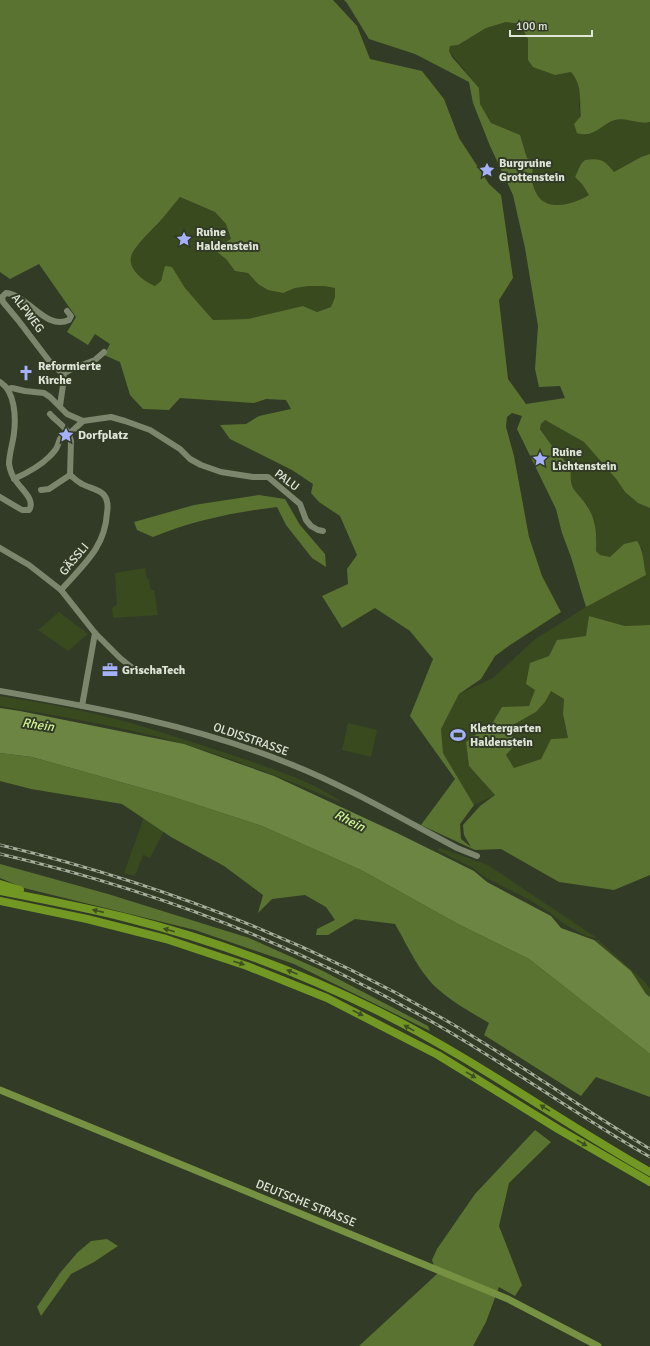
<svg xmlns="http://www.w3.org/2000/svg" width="650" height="1346" viewBox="0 0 650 1346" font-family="Signika,sans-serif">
  <rect width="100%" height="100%" fill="#323b25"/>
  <g fill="#3a4a1f">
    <path d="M506 22 520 24 528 39V60L555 75 571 72 576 77 581 91 579 105 584 136C596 133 604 123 616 120 628 117 638 125 650 122V154L641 157 614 172 575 177 582 184 589 195C572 205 542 214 534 188 531 180 533 169 533 160L527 158 520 135 491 123 480 104 479 88 449 51 450 46 458 45 486 28Z"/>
    <path d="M180 197 215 212 226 224 231 239 221 245 217 252 226 259 235 271 248 273 258 284 268 290 283 293 295 288 309 286H324L335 288V297L331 307 317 312 303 306 248 319 213 320 185 288 172 267H165L161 281 155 286C145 282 128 270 131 257 133 247 155 228 162 219 168 212 174 204 180 197Z"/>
    <polygon points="545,420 584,442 617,480 625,492 638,503 650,508 650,625 625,626 589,616 587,636 558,640 549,656 530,663 536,690 529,706 502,707 493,722 466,742 469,766 495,795 474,805 443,753 441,729 459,694 493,678 534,640 586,607 646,575 643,565 642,548 624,544 610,557 600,555 596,551 597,538 588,506 574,491 570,479 571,468 552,446 540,428 541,424"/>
    <polygon points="145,568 147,579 149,579 151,590 154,590 158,615 113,618 112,608 117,604 115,573"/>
    <polygon points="59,612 88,634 68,651 38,630"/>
    <polygon points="551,690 564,699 563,714 568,738 551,739 541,759 514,768 506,755 514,746 511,726 536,712 545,702"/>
    <path d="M0 696C44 703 89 711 131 723 171 735 211 748 250 761 282 773 317 783 344 804 284 778 222 754 158 737 106 724 53 715 0 706Z"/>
    <polygon points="348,723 377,730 371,757 342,750"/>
    <polygon points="144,817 166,827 150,858 143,855 135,876 124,873"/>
    <polygon points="440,848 488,865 597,938 586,936 564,924 549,912 526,898 486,878 473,868 437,850"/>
    <polygon points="594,940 598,940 644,981 650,989 650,997 646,994 630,971"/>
  </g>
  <g fill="#5b7331" fill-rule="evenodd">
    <path d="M0 0H333L357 26 370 59 422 71 444 99 459 138 489 184 501 195 513 278 499 300 508 379 526 404 565 398 560 386 539 387 535 369 538 326 525 248 513 195 490 146 473 103 469 82 415 54 369 39 347 3 344 0H650V122C638 125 627 117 615 120 601 124 594 139 577 133L574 124 581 116C579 99 583 86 571 72L555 75 533 67 528 60V39L520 24 506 22 486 28 458 45 450 46 449 51 452 57 479 88 480 104 491 123 520 135 527 158 533 160C533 169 531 180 534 188 542 214 572 205 589 195L582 184 575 177 581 164 585 160C601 158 604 160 614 172L641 157 650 154V508L638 503 625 492 617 480 584 442 545 420 541 424 540 429 552 446 571 468C569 492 576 489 587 506 596 519 597 536 596 551L600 555 610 557 624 544 637 541C644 551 643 563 646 575L586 607 571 557 562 533 556 509 517 429 522 416 512 413 507 417 506 427 514 456 529 537 542 576 561 612 510 645 495 656 481 679 459 694 441 729 443 753 474 805 460 824 461 839 471 847 464 835 463 825 480 806 495 795 469 766 466 742 493 722 502 707 529 706 535 690 526 684 530 663 549 656 557 640 586 636 589 616 625 626 650 625V875L614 890 559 882 501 849 475 850 421 825 455 779 410 716 433 659 410 631 375 608 342 628 322 596 348 584 347 569 357 555 340 516 319 502 311 493 313 484 292 470 230 439 220 425 246 424 259 416 291 409 286 400 266 399 254 403 180 398 169 410 143 409 130 395 120 362 104 355 110 344 95 334 88 345 67 332 76 317 39 264 10 279 0 272ZM180 197 215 212 226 224 231 239 221 245 217 252 226 259 235 271 248 273 258 284 268 290 283 293 295 288 309 286H324L335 288V297L331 307 317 312 303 306 248 319 213 320 185 288 172 267 165 266 161 281 155 286C145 282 128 270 131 257 133 247 155 227 162 219 168 212 174 204 180 197ZM551 691 564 699 563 714 568 738 551 739 541 759 514 768 506 755 514 746 511 726 536 712 545 702Z"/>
    <path d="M259 495 285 499 300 525 325 554 326 567 312 558 286 525 277 507C235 512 192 521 153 537L137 530 134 522 194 505Z"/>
    <path d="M0 753 32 757 170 796 262 826 361 870 458 924 529 959 650 1054V1097L596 1077 581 1096 484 1035 489 1023C472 1013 454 1003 439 990 419 973 408 946 395 924L355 919 328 935H316L317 929 335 920 326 907 305 895 272 899 258 913 263 895 224 866 171 837 122 804 31 789 0 781Z"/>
    <polygon points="0,864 108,894 249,938 323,971 428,1026 430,1031 294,964 195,930 24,888 0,878"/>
    <polygon points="535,1130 551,1142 509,1183 499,1226 522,1285 515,1296 499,1287 486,1322 473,1346 359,1346 437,1274 432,1260 437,1249 475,1194"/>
    <polygon points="107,1239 118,1246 94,1262 71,1274 41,1316 37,1307 60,1273 77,1253 91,1241"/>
  </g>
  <polygon fill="#6c8543" points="0,708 20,711 184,744 274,776 397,833 474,871 487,882 551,916 561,928 594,940 631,971 646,994 650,997 650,1054 529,959 458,924 361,870 262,826 170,796 32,757 0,753"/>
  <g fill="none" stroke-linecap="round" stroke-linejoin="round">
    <g stroke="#7b866d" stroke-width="6">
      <polyline points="63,374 72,369 95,360 104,352"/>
      <path d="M0 382C15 391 16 417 14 433 13 443 9 454 9 464 10 470 12 476 16 481 21 489 36 500 29 510H22L0 497"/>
      <polyline points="8,389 12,388 25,391 44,393 50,397 67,414 83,421"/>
      <path d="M60 406 64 378 63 374 50 362 18 320 3 302 2 297 6 293C28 295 46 331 69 320L71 316 67 311"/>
      <path d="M50 414C56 421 65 426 69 434L83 421 111 417 125 421 150 430 180 449 190 459 201 465 221 472 253 477H268L300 504 306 520 311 526 318 530 323 531"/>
      <path d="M14 479C27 473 39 467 49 457 52 454 56 450 57 447 61 438 57 438 69 434L71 441 70 475C74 478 78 482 82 484 89 488 99 489 104 495 108 500 108 507 107 513 105 548 83 565 61 590"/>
      <polyline points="41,490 49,489 70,475"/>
      <polyline points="0,548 29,565 61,590 95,633 120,658 135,670"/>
      <path d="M0 691C98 708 197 726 290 764 348 787 402 819 457 848L477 856"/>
      <polyline points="82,706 95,633"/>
    </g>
    <polyline stroke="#769141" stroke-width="7" points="0,1090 508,1299 598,1346"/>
    <g stroke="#729823" stroke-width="8">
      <polyline points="0,884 20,890"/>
      <path d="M0 891C41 899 82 907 123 917 211 939 297 971 378 1011 473 1058 558 1120 650 1172"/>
      <polyline points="0,901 87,919 166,939 247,966 327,998 438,1055 558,1129 650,1182"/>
    </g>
    <defs>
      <g id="rail">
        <path d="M0 845C156 882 308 941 447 1021 517 1061 581 1109 650 1149"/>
        <path d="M0 854C152 889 299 946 434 1023 508 1065 576 1115 650 1157"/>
      </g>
    </defs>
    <use href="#rail" stroke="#a6ae9d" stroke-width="3"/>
    <use href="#rail" stroke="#323b25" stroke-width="1.5" stroke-dasharray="4.5" stroke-linecap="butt"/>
  </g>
  <defs><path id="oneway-solid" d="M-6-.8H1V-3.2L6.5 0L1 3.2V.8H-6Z"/></defs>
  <g fill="#3f4e25">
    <use href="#oneway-solid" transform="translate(98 911) rotate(-167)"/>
    <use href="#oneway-solid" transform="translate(169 930) rotate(-164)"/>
    <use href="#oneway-solid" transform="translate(239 963) rotate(18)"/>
    <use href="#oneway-solid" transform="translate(292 972) rotate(-157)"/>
    <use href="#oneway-solid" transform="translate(358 1013) rotate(27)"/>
    <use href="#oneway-solid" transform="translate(409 1028) rotate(-151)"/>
    <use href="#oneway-solid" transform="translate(471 1075) rotate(31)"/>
    <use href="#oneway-solid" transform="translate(545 1108) rotate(-148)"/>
    <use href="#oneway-solid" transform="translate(582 1143) rotate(30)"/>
  </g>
  <defs>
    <symbol id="sight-bare" viewBox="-9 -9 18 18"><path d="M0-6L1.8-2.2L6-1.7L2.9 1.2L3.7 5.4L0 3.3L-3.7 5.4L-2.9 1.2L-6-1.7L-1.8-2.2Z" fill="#a5b1fc" stroke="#323b25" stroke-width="2.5" paint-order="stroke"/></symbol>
    <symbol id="church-bare" viewBox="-9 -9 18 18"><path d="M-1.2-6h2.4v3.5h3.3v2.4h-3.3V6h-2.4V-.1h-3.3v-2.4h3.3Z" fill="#a5b1fc" stroke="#323b25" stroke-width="2.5" paint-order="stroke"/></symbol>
    <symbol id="office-bare" viewBox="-9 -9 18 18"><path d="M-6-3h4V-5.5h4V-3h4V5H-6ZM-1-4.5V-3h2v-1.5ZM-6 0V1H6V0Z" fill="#a5b1fc" stroke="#323b25" stroke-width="2.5" paint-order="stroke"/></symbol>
    <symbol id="stadium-bare" viewBox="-9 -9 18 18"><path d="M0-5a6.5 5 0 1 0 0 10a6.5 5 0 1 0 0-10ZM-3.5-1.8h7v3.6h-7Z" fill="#a5b1fc" stroke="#323b25" stroke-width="2.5" paint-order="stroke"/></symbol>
  </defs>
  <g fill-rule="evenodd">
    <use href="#sight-bare" x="476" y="159" width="22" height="22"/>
    <use href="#sight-bare" x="173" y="228" width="22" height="22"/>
    <use href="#church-bare" x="15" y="362" width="22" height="22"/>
    <use href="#sight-bare" x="55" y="424" width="22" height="22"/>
    <use href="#sight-bare" x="529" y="448" width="22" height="22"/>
    <use href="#office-bare" x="99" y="659" width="22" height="22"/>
    <use href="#stadium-bare" x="447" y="724" width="22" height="22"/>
  </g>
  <g text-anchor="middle" stroke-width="4" stroke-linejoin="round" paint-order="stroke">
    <g font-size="12" font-weight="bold" fill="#dfe6d8" stroke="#323b25" text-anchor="start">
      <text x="499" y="167">Burgruine<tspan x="499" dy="14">Grottenstein</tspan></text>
      <text x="196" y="236">Ruine<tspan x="196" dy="14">Haldenstein</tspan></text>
      <text x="38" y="370">Reformierte<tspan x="38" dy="14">Kirche</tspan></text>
      <text x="78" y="439">Dorfplatz</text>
      <text x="552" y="456">Ruine<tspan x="552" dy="14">Lichtenstein</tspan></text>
      <text x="122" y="674">GrischaTech</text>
      <text x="470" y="732">Klettergarten<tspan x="470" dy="14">Haldenstein</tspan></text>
    </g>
    <g font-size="12" fill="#dfe6d8" stroke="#323b25">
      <text transform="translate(28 313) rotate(53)" y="4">ALPWEG</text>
      <text transform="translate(287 480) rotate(37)" y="4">PALU</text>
      <text transform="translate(74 559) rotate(-50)" y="4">GÄSSLI</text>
      <text transform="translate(251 739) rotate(19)" y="4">OLDISSTRASSE</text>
      <text transform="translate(306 1203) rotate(22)" y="4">DEUTSCHE STRASSE</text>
    </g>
    <g font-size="13" font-style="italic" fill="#cff496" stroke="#323b25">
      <text transform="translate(38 724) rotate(8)" y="5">Rhein</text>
      <text transform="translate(350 820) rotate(27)" y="5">Rhein</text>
    </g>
  </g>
  <path d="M510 30v6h82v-6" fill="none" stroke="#dfe6d8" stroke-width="2"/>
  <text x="516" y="30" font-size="12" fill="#dfe6d8" stroke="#323b25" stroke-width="3" paint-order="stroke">100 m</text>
</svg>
